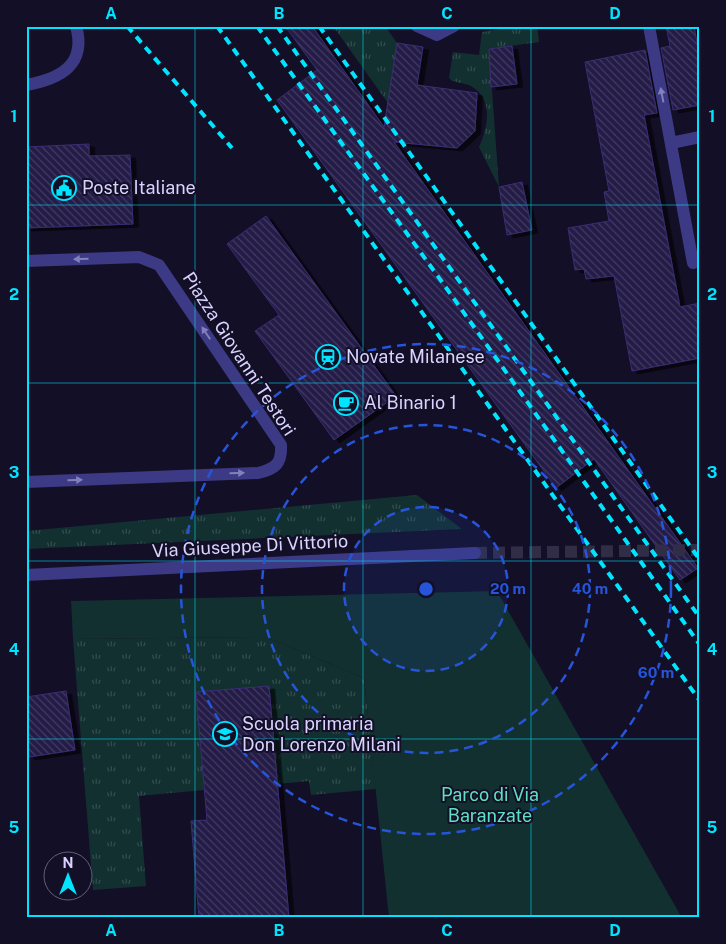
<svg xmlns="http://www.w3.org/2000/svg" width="726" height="944" viewBox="0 0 726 944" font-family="'Public Sans',sans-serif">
  <defs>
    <pattern id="grass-tufts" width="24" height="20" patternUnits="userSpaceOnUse" patternTransform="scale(1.25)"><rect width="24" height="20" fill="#12302f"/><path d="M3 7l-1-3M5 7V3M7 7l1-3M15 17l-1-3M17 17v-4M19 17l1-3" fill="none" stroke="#344d4e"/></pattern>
    <pattern id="building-back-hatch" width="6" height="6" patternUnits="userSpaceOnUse" patternTransform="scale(1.25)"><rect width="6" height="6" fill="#241b47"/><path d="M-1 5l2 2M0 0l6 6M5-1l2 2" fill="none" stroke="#433b63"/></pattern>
    <filter id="shadow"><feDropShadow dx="5.5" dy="3" stdDeviation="0" flood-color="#0009"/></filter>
  </defs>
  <rect width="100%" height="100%" fill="#130f26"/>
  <g fill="url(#grass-tufts)">
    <polygon points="333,26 385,26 397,43 389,94 415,99 410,134"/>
    <path d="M519 26H537L539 42 489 49 499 187 479 147C488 127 494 99 471 86 463 82 455 84 449 78L453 52 479 55 482 32Z"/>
    <polygon points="417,495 462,529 26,549 26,531"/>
    <polygon points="266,637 364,678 376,789 311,795 309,781 277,784 196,692 204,790 139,796 146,886 93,890 73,639"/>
  </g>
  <polygon fill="#12302f" points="497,591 682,918 389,918 364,678 266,637 73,639 71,601"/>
  <g fill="url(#building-back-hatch)" stroke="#3b2d73" filter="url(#shadow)">
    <polygon points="285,26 312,26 384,127 397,43 423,47 417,85 477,93 475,131 457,148 394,142 698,568 680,580 594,459 556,488 277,100 317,70"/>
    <polygon points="666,26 694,26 700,59 700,105 673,110 661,48 670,46"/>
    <polygon points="512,46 517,84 491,87 489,49"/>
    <polygon points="645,50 657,113 644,115 680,307 700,303 700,358 632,371 614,276 586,279 584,269 575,270 568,228 609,221 604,192 609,191 585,62"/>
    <polygon points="89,144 89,156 130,155 133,224 26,228 26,147"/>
    <polygon points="522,182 532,230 507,235 499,187"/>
    <polygon points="266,216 396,396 334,440 255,331 279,315 227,244"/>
    <polygon points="269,686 289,918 199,918 191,821 207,820 196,692"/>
    <polygon points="66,691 75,750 29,757 26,739 26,697"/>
  </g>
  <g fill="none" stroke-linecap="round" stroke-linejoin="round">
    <polyline stroke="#312d47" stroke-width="12" stroke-dasharray="12 6" stroke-linecap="butt" points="475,553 700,550"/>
    <g stroke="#3d3a85" stroke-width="12">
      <polyline points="417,26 437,35 454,26"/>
      <polyline points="649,26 693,263"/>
      <path d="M26 85C60 79 87 65 76 26"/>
      <polyline points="671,143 700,137"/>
      <path d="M26 261 139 257 159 265 281 445C282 464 275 469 258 473L26 482"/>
      <polyline points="26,575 475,553"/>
    </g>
    <g stroke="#00e5ff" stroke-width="4" stroke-dasharray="8 6" stroke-linecap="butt">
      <polyline points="127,26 232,148"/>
      <polyline points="217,26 700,701"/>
      <polyline points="257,26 442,282 700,645"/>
      <polyline points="277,26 700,618"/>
      <polyline points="319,26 700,560"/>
    </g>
  </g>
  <defs><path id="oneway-solid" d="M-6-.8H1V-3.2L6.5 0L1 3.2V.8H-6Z" transform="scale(1.25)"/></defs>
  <g fill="#837fbc">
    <use href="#oneway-solid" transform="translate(662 95) rotate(-101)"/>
    <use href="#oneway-solid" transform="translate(81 259) rotate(178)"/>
    <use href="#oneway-solid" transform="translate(206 333) rotate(-124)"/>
    <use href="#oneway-solid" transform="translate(237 473) rotate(-2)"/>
    <use href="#oneway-solid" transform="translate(75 480) rotate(-2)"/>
  </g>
  <path fill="none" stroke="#00e5ff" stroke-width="1" stroke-opacity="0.55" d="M195 26V918M363 26V918M531 26V918M26 205H700M26 383H700M26 561H700M26 739H700"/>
  <circle cx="426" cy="589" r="82" fill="#2655da" fill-opacity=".12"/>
  <g fill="none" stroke="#2655da" stroke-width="2.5" stroke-dasharray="9 6">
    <circle cx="426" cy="589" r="82"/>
    <circle cx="426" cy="589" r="164"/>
    <circle cx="426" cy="589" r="245"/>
  </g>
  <defs>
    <symbol id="civic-ring" viewBox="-11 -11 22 22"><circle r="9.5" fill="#130f26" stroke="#00e5ff" stroke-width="1.5"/><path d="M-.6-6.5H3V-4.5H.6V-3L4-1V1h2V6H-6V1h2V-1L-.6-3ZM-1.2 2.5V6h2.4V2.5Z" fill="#00e5ff"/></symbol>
    <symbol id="station-ring" viewBox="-11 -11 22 22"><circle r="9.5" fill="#130f26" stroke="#00e5ff" stroke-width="1.5"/><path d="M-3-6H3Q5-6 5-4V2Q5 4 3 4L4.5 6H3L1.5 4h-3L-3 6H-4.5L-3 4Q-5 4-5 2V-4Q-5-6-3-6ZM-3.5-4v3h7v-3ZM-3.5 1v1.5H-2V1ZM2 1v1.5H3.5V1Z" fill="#00e5ff"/></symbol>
    <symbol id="cafe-ring" viewBox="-11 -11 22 22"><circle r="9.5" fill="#130f26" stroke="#00e5ff" stroke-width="1.5"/><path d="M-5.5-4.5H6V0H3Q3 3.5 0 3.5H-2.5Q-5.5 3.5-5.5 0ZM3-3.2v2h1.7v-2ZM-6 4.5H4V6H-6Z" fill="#00e5ff"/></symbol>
    <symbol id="school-ring" viewBox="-11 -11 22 22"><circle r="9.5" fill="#130f26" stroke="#00e5ff" stroke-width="1.5"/><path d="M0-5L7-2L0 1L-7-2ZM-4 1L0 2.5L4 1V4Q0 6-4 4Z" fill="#00e5ff"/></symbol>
  </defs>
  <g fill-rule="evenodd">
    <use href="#civic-ring" x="50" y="174" width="28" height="28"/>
    <use href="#station-ring" x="314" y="343" width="28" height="28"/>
    <use href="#cafe-ring" x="332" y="389" width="28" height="28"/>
    <use href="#school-ring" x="211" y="720" width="28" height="28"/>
  </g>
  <g text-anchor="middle" stroke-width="4" stroke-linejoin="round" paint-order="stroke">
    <g font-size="18" fill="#d9d4ff" stroke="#130f26" text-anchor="start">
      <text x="82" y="194">Poste Italiane</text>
      <text x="346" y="363">Novate Milanese</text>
      <text x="364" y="409">Al Binario 1</text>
      <text x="242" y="730">Scuola primaria<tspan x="242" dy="21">Don Lorenzo Milani</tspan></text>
    </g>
    <g font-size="18" fill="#d9d4ff" stroke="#130f26">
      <text transform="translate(239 354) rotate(57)" y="6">Piazza Giovanni Testori</text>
      <text transform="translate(250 546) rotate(-3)" y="6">Via Giuseppe Di Vittorio</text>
    </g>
    <g font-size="18" fill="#5fe0c0" stroke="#130f26">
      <text x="490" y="801">Parco di Via<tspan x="490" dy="21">Baranzate</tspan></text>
    </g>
  </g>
  <circle cx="426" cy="589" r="8" fill="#2655da" stroke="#130f26" stroke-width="2.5"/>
  <g font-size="15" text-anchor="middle" font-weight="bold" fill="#2655da" stroke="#130f26" stroke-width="4" stroke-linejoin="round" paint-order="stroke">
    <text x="508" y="594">20 m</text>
    <text x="590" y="594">40 m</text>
    <text x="656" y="678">60 m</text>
  </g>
  <rect width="726" height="944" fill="none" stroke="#130f26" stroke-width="55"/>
  <g transform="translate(68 876)"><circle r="24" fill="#130f26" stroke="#625e7d"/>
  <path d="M0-4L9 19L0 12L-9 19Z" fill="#00e5ff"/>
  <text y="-8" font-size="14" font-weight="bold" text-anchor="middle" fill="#d9d4ff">N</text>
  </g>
  <rect x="28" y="28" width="670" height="888" fill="none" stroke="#00e5ff" stroke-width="2"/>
  <g font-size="16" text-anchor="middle" font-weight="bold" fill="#00e5ff">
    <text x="111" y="19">A</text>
    <text x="279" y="19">B</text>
    <text x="447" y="19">C</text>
    <text x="615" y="19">D</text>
    <text x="14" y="122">1</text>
    <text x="712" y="122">1</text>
    <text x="14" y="300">2</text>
    <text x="712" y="300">2</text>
    <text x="14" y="478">3</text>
    <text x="712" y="478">3</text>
    <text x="14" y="655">4</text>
    <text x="712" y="655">4</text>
    <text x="14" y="833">5</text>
    <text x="712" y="833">5</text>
    <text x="111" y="936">A</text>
    <text x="279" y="936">B</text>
    <text x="447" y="936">C</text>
    <text x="615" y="936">D</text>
  </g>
</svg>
